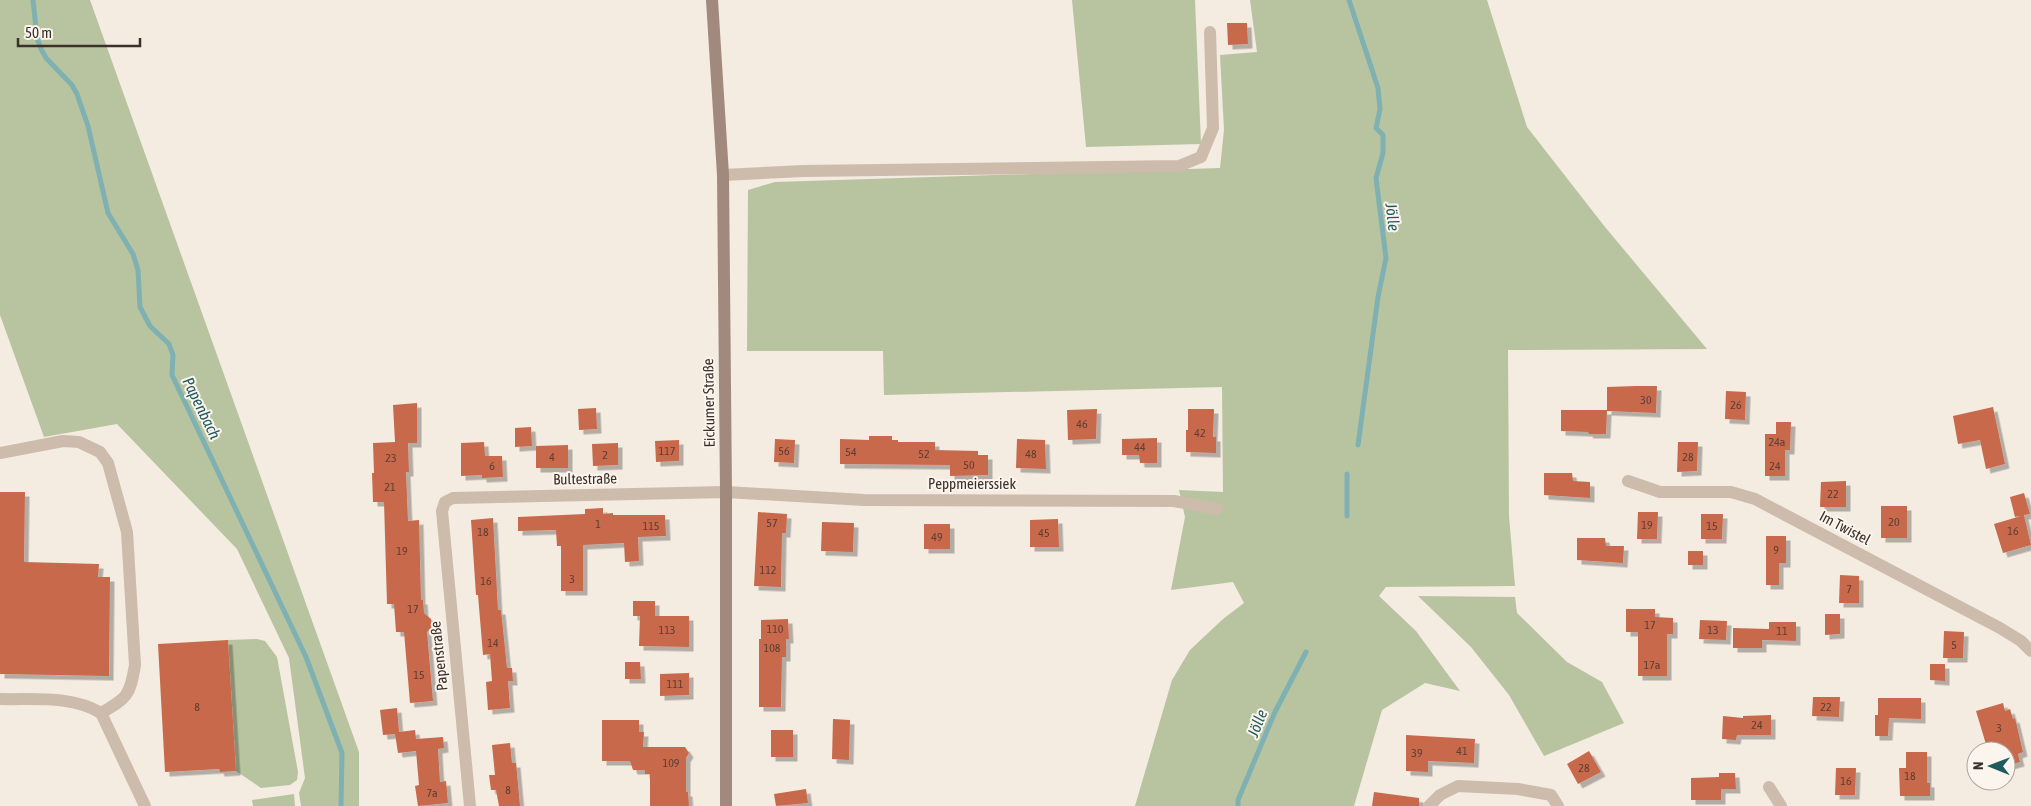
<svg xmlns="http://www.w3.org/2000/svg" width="2031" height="806" viewBox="0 0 2031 806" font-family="'Asap Condensed',sans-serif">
  <defs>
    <filter id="shadow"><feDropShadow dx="4.5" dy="4.5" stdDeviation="0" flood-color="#0004"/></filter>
  </defs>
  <rect width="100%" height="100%" fill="#f4ebe1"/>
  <g fill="#b8c4a0">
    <polygon points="0,0 90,0 359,752 359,806 301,806 299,793 305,778 289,658 237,549 117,424 44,437 0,315"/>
    <polygon points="1072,0 1195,0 1201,144 1086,147"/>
    <polygon points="1250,0 1487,0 1527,127 1605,227 1707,349 1508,350 1509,516 1515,586 1386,587 1379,596 1416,631 1460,691 1425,683 1382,710 1354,806 1135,806 1172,680 1190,650 1223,619 1244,603 1233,582 1171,590 1185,517 1179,490 1223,492 1222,387 884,395 883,351 747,351 748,190 775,182 1220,168 1224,130 1220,55 1257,52"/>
    <polygon points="1418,596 1515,597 1517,613 1567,662 1602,682 1624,723 1544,756 1509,695 1471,647"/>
    <polygon points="257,639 265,641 277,657 298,772 297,780 290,785 261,788 236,771 228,640"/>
    <polygon points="294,794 295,806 253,806 252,800"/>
  </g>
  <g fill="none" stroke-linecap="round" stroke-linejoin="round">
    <g stroke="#7fb0b2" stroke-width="5">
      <polyline points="33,0 37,38 41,49 46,58 72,85 77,94 88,126 108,213 133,254 138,270 140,307 150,326 169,344 173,355 172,375 306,657 342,753 341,806"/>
      <polyline points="1349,0 1378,88 1380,109 1376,128 1383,135 1383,153 1376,178 1386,258 1378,297 1358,445"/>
      <polyline points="1347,474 1347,516"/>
      <polyline points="1238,806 1238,800 1275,712 1306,652"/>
    </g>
  </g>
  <g fill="#c8694b" filter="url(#shadow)">
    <polygon points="1227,23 1247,23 1248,44 1228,45"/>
    <polygon points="1636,386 1657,386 1656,413 1607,411 1606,434 1589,434 1588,432 1561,431 1561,410 1607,410 1607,387"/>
    <polygon points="1726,391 1746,392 1745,420 1725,419"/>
    <polygon points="417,403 417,443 408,443 409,472 406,472 408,521 419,520 421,600 423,600 424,613 431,619 431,628 427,632 433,701 410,703 404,632 396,632 394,604 387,604 384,502 373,502 372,473 374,473 373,443 395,442 393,405"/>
    <polygon points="1993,407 2005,464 1986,469 1980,440 1958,444 1953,416"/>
    <polygon points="596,408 597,429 579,430 578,409"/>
    <polygon points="1097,409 1096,439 1068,440 1067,410"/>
    <polygon points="1188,409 1214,409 1213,437 1216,437 1216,453 1186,452 1186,430 1188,430"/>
    <polygon points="1776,422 1791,422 1790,450 1785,450 1785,476 1765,476 1765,434 1776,434"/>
    <polygon points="531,427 532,446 515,447 515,428"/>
    <polygon points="869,436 892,436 892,440 898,440 898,442 935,442 935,450 978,451 978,455 988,455 988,475 950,476 950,465 840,464 840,439 869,440"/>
    <polygon points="1157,438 1157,463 1140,463 1139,455 1122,455 1122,439"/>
    <polygon points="775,439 795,440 794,463 774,462"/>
    <polygon points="1017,439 1045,440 1046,469 1016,468"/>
    <polygon points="679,440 679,461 656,462 655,441"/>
    <polygon points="484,442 485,456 502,456 503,477 482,478 482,475 461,476 461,443"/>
    <polygon points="1678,442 1698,442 1697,471 1677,472"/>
    <polygon points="618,443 618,465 593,466 592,444"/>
    <polygon points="568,445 568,468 536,468 536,446"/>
    <polygon points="1544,473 1572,473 1573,481 1590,482 1590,498 1544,495"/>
    <polygon points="1846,481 1846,507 1820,507 1821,482"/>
    <polygon points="0,492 25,492 24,562 99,564 98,577 110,577 109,676 0,674"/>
    <polygon points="2024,493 2030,514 2024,515 2031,545 2003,553 1994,524 2021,516 2015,517 2010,497"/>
    <rect x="1881" y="506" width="26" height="32"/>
    <polygon points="603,508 603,514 613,513 613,515 665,515 666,536 638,537 639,561 625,562 624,543 583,545 583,591 561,591 561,546 557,546 556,530 518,531 518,517 585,514 585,509"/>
    <polygon points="758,512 787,514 786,533 782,533 781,587 754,586"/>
    <polygon points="1638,512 1658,512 1657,539 1637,539"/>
    <polygon points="1701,514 1723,514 1722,539 1701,539"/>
    <polygon points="493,518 498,610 501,610 507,668 512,668 513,681 508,681 510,708 488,710 486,682 492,681 490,654 483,655 478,595 476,595 471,520"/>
    <polygon points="1058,519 1059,547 1030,547 1030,520"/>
    <polygon points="822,522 854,523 853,552 821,551"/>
    <rect x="924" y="524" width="26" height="25"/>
    <polygon points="1766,536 1786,536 1786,563 1779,563 1779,585 1766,585"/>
    <polygon points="1577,538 1605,538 1606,546 1624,546 1623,563 1577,560"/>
    <rect x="1688" y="551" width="15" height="14"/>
    <polygon points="1840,575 1859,576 1859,603 1839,603"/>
    <polygon points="633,601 655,601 655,616 689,616 689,647 639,646 640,616 633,616"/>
    <polygon points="1626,609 1655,609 1655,617 1673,618 1673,634 1667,634 1667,676 1638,676 1638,632 1626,632"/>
    <polygon points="1825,614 1840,614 1840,634 1825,635"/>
    <polygon points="788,619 789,639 786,639 786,657 782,657 781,707 759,707 759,639 761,639 761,620"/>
    <polygon points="1700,620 1727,621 1726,640 1699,639"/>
    <polygon points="1769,622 1796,622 1796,641 1762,640 1762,648 1733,648 1733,628 1769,629"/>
    <polygon points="1944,631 1964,632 1963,658 1943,658"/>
    <polygon points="228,640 236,771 220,772 219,769 165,772 158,644"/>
    <polygon points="625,662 640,662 641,679 625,679"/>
    <polygon points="1930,664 1945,664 1945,681 1930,680"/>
    <polygon points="689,673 689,695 660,696 660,674"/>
    <polygon points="1813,697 1840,697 1839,717 1812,716"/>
    <polygon points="1878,698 1921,698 1921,719 1889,718 1888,736 1875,736 1875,715 1878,715"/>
    <polygon points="2003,703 2005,711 2010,709 2013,719 2015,718 2023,752 2018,754 2020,762 2006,766 2006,751 1988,751 1976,711"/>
    <polygon points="397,708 399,732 415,730 416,739 443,737 444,748 438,749 440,782 446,781 448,803 418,806 415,786 419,785 416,751 398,753 395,734 383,735 380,710"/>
    <polygon points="1771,715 1771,735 1737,735 1736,740 1722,739 1723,716 1743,718 1743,716"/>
    <polygon points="833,719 850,720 849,760 832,759"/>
    <polygon points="602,720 639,720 639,732 644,732 643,747 685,747 689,753 686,758 686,792 688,792 689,806 650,806 650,774 645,774 645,770 633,770 630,761 602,761"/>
    <rect x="771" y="730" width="22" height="27"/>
    <polygon points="1406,735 1475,739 1474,763 1428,761 1428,772 1406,771"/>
    <polygon points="510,743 512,763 516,763 520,806 499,806 496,790 491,790 489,775 495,775 492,745"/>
    <polygon points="1589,751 1601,772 1578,784 1567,764"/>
    <polygon points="1906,752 1927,752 1927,783 1930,783 1930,796 1900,796 1899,768 1906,768"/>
    <polygon points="1836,768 1856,768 1855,795 1835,795"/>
    <polygon points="1719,773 1735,773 1736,789 1721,789 1721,800 1691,800 1691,778 1719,777"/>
    <polygon points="806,789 808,803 776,806 774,794"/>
    <polygon points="1374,792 1419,798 1419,806 1372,806"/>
  </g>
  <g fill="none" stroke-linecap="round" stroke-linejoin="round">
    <g stroke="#cdbbac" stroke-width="12">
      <polyline points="723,175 803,171 1179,166 1201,157 1213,128 1210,32"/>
      <path d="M0 453 63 441 79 442 100 452 108 463 127 532 135 665C130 696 127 698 101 713"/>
      <polyline points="1628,481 1660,492 1731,492 1755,499 2000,628 2021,641 2031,651"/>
      <path d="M0 699C34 700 71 695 101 713L145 806"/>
      <polyline points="1769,787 1781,806"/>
      <polyline points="470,806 442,511 445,502 453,498 726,492 864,500 1174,501 1217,509"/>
      <polyline points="1429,806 1440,795 1458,786 1518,789 1551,795 1558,806"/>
    </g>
    <polyline stroke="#a18a7d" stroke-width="12" points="712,0 723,175 726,492 726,806"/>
  </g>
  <g text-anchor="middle" stroke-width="4" stroke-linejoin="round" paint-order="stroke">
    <g font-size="12" fill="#5e3e33">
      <text x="1646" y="404">30</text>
      <text x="1736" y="409">26</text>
      <text x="1082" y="428">46</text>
      <text x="1200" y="437">42</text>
      <text x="1777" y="446">24a</text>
      <text x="1140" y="451">44</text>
      <text x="667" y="455">117</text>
      <text x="784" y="455">56</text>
      <text x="851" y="456">54</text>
      <text x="924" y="458">52</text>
      <text x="1031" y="458">48</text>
      <text x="605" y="459">2</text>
      <text x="552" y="461">4</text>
      <text x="1688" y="461">28</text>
      <text x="391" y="462">23</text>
      <text x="969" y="469">50</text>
      <text x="492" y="470">6</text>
      <text x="1775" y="470">24</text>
      <text x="390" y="491">21</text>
      <text x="1833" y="498">22</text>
      <text x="1894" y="526">20</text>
      <text x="772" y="527">57</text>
      <text x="598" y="528">1</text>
      <text x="1647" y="529">19</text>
      <text x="651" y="530">115</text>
      <text x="1712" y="530">15</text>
      <text x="2013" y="535">16</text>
      <text x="483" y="536">18</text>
      <text x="1044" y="537">45</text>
      <text x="937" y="541">49</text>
      <text x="1776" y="554">9</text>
      <text x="402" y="555">19</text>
      <text x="768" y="574">112</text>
      <text x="572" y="583">3</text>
      <text x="486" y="585">16</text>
      <text x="1849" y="593">7</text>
      <text x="413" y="613">17</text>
      <text x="1650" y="629">17</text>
      <text x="775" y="633">110</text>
      <text x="667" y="634">113</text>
      <text x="1713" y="634">13</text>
      <text x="1782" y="635">11</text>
      <text x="493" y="647">14</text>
      <text x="1954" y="649">5</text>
      <text x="772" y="652">108</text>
      <text x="1652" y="669">17a</text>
      <text x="419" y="679">15</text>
      <text x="675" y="688">111</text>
      <text x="197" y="711">8</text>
      <text x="1826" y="711">22</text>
      <text x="1757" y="729">24</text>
      <text x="1999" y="732">3</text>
      <text x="1462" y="755">41</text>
      <text x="1417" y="757">39</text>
      <text x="671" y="767">109</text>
      <text x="1584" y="772">28</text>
      <text x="1910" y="780">18</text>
      <text x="1846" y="785">16</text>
      <text x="508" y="794">8</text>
      <text x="432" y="797">7a</text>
    </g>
    <g font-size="15" fill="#3b302b" stroke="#fbf5ee">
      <text transform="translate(709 403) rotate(-91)" y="5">Eickumer Straße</text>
      <text transform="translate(585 479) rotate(-1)" y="5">Bultestraße</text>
      <text x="972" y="489">Peppmeierssiek</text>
      <text transform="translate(1845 528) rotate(28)" y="5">Im Twistel</text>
      <text transform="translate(439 656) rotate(-96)" y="5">Papenstraße</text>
    </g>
    <g font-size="16" font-style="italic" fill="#1f5a5e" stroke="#fbf5ee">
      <text transform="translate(1393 217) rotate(83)" y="6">Jölle</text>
      <text transform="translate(202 408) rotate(64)" y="6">Papenbach</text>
      <text transform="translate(1257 723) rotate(-68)" y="6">Jölle</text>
    </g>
  </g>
  <g transform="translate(1991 766) rotate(271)"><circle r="24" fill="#fbf5ee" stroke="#aea6a0"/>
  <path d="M0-4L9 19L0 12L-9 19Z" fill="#1f5a5e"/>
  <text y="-8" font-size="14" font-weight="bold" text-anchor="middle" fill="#3b302b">N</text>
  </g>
  <path d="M18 38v8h122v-8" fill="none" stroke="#3b302b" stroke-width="2.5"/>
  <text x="25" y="38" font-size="15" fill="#3b302b" stroke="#fbf5ee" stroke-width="4" paint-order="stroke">50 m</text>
</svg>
